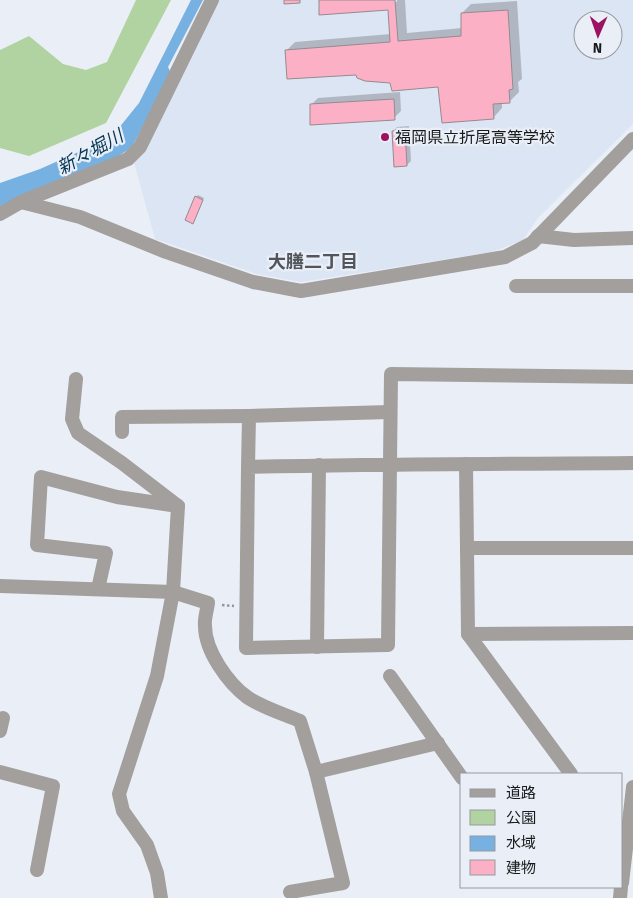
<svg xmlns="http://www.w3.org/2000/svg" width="633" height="898" viewBox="0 0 633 898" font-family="'Fira Sans','Noto Sans JP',sans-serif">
  <rect width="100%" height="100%" fill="#eaeff7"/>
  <path fill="#dce5f4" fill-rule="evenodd" d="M218 0H633V124L538 218 523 240 492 252 301 282 257 274 155 239 133 159ZM583 20H613V50H583Z"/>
  <polygon fill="#b0d3a1" points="136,0 171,0 106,123 29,156 0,148 0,50 29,36 63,64 86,70 107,62"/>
  <polygon fill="#77b1e1" points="191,0 203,0 168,67 171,73 132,147 117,157 0,207 0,183 40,169 103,141 114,134 139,103"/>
  <g fill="#0003">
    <polygon points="321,0 394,0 394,2 397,2 397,0 405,0 407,33 462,28 462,13 471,4 517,1 522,79 518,82 519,92 510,101 502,102 502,108 493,118 439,86 391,82 357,74 286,51 295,42 391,34 390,9"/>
    <polygon points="400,92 401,111 394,118 311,105 318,98"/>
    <polygon points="409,126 411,161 407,165 393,131 397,127"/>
    <polygon points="198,195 204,198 195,220 196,197"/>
  </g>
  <g fill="#fcb0c6" stroke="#958b8e">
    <polygon points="284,0 300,0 300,3 284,4"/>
    <polygon points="319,0 395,0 398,41 461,36 461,13 508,10 513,89 509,90 510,103 493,104 494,119 442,123 438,87 392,91 390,83 365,81 357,78 356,75 287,79 285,50 390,42 388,10 319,15"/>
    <polygon points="394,99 395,120 310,125 310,104"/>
    <polygon points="405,130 407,166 394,167 392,131"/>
    <polygon points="195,196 203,200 193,224 185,220"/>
  </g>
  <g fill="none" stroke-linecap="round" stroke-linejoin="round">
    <polyline stroke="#92959b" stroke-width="2.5" stroke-dasharray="2.5 2.5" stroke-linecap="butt" points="222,605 234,606"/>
    <g stroke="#a39f9d" stroke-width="14">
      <polyline points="21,202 80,217 166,252 253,282 301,291 505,257 532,243 633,139"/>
      <polyline points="0,214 21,202 128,159 140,147 212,0"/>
      <polyline points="538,236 574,240 633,238"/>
      <polyline points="516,286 633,286"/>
      <path d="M633 377 391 374 388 645 246 648 248 467C376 464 505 464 633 463"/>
      <polyline points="76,379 72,419 78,433 122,463 178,506"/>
      <polyline points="122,432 122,417 249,416 390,412"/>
      <polyline points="466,464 468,634 571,774"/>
      <polyline points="248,467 249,416"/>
      <polyline points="468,548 633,548"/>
      <path d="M0 586 173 592 208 603C207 611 204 619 205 626 205 651 228 683 247 697 261 707 284 714 300 721L316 772 343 883 290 892"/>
      <polyline points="98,589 106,553 37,545 41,477 117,497 178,506 173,592 157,676 119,794 123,811 147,845 157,873 161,898"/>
      <polyline points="468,634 633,633"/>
      <polyline points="317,647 319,465"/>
      <polyline points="390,676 462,778"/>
      <polyline points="0,731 3,718"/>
      <polyline points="0,772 53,786 37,870"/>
      <polyline points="316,772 438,743"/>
      <polyline points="622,883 633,787"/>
      <polyline points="620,898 621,887"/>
    </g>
  </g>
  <circle fill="#9c1162" stroke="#eaeff7" stroke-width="2" cx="385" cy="137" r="5"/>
  <g text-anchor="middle" stroke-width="4.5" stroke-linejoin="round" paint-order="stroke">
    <g font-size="16" fill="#181a1c" stroke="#eaeff7" text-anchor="start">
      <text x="395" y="143">福岡県立折尾高等学校</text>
    </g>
    <g font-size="18" font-style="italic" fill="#063655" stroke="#eaeff7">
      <text transform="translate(90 152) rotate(-29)" y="6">新々堀川</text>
    </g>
    <g font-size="18" font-weight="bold" fill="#51555c" stroke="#eaeff7">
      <text x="313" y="268">大膳二丁目</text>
    </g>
  </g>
  <rect x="460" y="773" width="162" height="115" fill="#eaeff7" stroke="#969a9f"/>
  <rect x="470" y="789" width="25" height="8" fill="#a39f9d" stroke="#969a9f"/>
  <text x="506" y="798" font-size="15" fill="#181a1c">道路</text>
  <rect x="470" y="810" width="25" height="15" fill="#b0d3a1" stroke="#969a9f"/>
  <text x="506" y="823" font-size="15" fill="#181a1c">公園</text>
  <rect x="470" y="836" width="25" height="15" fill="#77b1e1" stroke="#969a9f"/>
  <text x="506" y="848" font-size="15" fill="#181a1c">水域</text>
  <rect x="470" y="860" width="25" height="15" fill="#fcb0c6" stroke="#969a9f"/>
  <text x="506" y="873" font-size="15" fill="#181a1c">建物</text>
  <g transform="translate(598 35) rotate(182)"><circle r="24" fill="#eaeff7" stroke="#969a9f"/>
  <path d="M0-4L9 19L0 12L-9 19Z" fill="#9c1162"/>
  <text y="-8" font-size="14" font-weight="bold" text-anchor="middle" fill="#181a1c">N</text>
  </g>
</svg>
